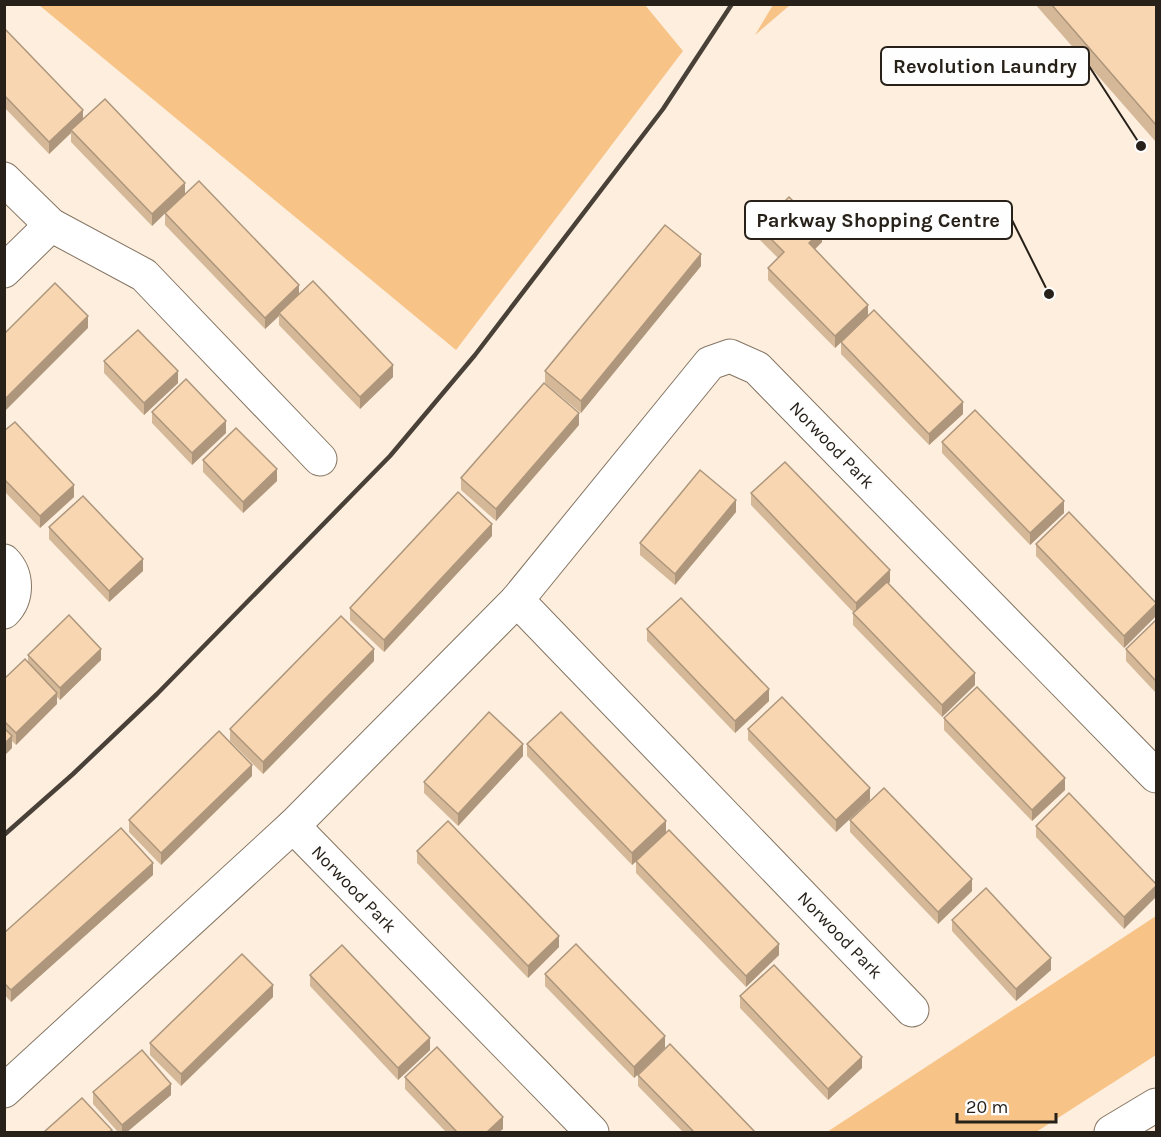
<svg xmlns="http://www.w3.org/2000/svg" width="1161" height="1137" viewBox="0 0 1161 1137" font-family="Karla,sans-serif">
  <rect width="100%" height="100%" fill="#fdeede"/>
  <g fill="#f7c386">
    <polygon points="773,4 790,5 755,35 773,5"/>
    <polygon points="39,5 645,5 683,51 456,350"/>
    <polygon points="1156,916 1156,1055 1036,1132 827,1132"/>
  </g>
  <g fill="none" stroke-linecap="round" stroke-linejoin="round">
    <defs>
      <g id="minor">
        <polyline points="4,179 51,225 4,271"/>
        <polyline points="51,225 144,275 320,459"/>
        <path d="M4 561C18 575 18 598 4 612"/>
        <polyline points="517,600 912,1010"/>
        <polyline points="293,826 517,600 710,363 730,356 757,368 1156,776"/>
        <polyline points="4,1091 293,826 592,1132"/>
      </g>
      <polyline id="major" points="1111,1132 1156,1105"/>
    </defs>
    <use href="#minor" stroke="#857563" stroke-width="35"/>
    <use href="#major" stroke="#857563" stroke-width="35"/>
    <use href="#minor" stroke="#fff" stroke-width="33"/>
    <use href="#major" stroke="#fff" stroke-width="33"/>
    <polyline stroke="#494138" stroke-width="4.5" points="4,835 73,774 157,694 390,456 475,355 663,109 732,4"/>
  </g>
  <g fill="#d4b898">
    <polygon points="1035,4 1156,4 1156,142"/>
    <polygon points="4,28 83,120 185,194 393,377 360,409 279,325 279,316 265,329 165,225 165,213 152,226 71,142 71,133 49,154 4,107"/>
    <polygon points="759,227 822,242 815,249 868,316 963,414 929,445 841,354 841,342 857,327 835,348 768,280 768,268 778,258 759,239"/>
    <polygon points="701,266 581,413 545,383 545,371"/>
    <polygon points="104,361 178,383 144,415 104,373"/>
    <polygon points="152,412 226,433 192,465 152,423"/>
    <polygon points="579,425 496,521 461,490 461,478"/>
    <polygon points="4,431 74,497 40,528 4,491"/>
    <polygon points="942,442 1064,513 1030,545 942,453"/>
    <polygon points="203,460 277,481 243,513 203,472"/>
    <polygon points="751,493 890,582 888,583 975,685 942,717 853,625 853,613 854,613 751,505"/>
    <polygon points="736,512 675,585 640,555 640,543"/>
    <polygon points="49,527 143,571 109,602 49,539"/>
    <polygon points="492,536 384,652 350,620 350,608"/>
    <polygon points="1036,544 1156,603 1156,616 1124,648 1036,556"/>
    <polygon points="1156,620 1156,693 1126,661 1126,649"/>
    <polygon points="647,629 769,701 735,733 647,641"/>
    <polygon points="28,655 101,660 60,700 57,697 57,704 16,745 12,741 12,748 4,756 4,679 28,662"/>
    <polygon points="374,661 263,774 230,741 230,729"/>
    <polygon points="944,718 1065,790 1032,821 944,730"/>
    <polygon points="748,729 870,800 836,832 748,740"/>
    <polygon points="527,744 666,833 779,955 746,987 636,873 636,862 632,865 527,756"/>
    <polygon points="523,756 458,826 424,793 424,782"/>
    <polygon points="252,776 161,865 129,832 129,820"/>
    <polygon points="850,820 972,891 938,924 850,832"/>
    <polygon points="1036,826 1156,884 1124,929 1036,837"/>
    <polygon points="417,851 559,947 528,978 417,863"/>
    <polygon points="153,875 11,1002 4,994 4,933"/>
    <polygon points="952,920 1051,970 1016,1001 952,931"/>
    <polygon points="545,974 665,1048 634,1078 545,986"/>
    <polygon points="310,975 430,1050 398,1080 310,986"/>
    <polygon points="740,996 862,1068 828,1100 740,1008"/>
    <polygon points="273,997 181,1086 150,1055 150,1043"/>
    <polygon points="638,1075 755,1132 683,1132 638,1086"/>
    <polygon points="405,1077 503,1129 499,1132 446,1132 405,1089"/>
    <polygon points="93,1092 171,1095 127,1132 118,1132 93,1104"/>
  </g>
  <g fill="#ad967c">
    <polygon points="83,110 83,122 71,130 71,133 49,154 49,142"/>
    <polygon points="185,183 185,194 152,226 152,214"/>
    <polygon points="822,230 822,242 809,255 809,243"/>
    <polygon points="701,254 701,266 581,413 581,401"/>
    <polygon points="299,285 299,297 279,313 279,316 265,329 265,318"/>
    <polygon points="868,305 868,316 835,348 835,336"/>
    <polygon points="88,316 88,328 4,412 4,400"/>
    <polygon points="393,365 393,377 360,409 360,397"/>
    <polygon points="178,371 178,383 144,415 144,403"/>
    <polygon points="963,402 963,414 929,445 929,434"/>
    <polygon points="579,413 579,425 496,521 496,509"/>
    <polygon points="226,421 226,433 192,465 192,453"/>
    <polygon points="277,469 277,481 243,513 243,502"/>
    <polygon points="74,485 74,497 40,528 40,516"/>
    <polygon points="736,500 736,512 675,585 675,574"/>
    <polygon points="1064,501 1064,513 1030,545 1030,533"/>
    <polygon points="492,524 492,536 384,652 384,640"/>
    <polygon points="143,559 143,571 109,602 109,591"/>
    <polygon points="890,570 890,582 856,615 856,603"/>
    <polygon points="1156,604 1156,616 1124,648 1124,636"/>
    <polygon points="101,649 101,660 60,700 60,688"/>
    <polygon points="374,649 374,661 263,774 263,762"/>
    <polygon points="975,673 975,685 942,717 942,705"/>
    <polygon points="769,689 769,701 735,733 735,721"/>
    <polygon points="57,693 57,704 16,745 16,733"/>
    <polygon points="12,736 12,748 4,756 4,744"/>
    <polygon points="523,744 523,756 458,826 458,814"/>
    <polygon points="252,765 252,776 161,865 161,853"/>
    <polygon points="1065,778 1065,790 1032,821 1032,810"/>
    <polygon points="870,788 870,800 836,832 836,820"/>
    <polygon points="666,821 666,833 632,865 632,853"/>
    <polygon points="153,863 153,875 11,1002 11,990"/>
    <polygon points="972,879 972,891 938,924 938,912"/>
    <polygon points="1156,886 1156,897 1124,929 1124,917"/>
    <polygon points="559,936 559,947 528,978 528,966"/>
    <polygon points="779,944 779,955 746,987 746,976"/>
    <polygon points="1051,958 1051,970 1016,1001 1016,989"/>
    <polygon points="273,985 273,997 181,1086 181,1074"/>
    <polygon points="665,1036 665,1048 634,1078 634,1067"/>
    <polygon points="430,1038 430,1050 398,1080 398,1068"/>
    <polygon points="862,1057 862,1068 828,1100 828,1089"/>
    <polygon points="171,1084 171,1095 127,1132 122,1132 122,1125"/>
    <polygon points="503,1117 503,1129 499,1132 487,1132"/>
  </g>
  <g fill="#f7d6b1" stroke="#ad967c" stroke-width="1.5">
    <polygon points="1051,4 1156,4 1156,125"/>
    <polygon points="4,28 83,110 49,142 4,95"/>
    <polygon points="105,99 185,183 152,214 71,130"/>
    <polygon points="199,181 299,285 265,318 165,213"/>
    <polygon points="789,197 822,230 809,243 868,305 835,336 768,268 784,252 759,227"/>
    <polygon points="665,225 701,254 581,401 545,371"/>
    <polygon points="313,281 393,365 360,397 279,313"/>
    <polygon points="55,283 88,316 4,400 4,334"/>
    <polygon points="874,310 963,402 929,434 841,342"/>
    <polygon points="138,330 178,371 144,403 104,361"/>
    <polygon points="186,379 226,421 192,453 152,412"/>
    <polygon points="544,383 579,413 496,509 461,478"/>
    <polygon points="975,410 1064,501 1030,533 942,442"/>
    <polygon points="15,422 74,485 40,516 4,479 4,431"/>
    <polygon points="236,428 277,469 243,502 203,460"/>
    <polygon points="785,462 890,570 856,603 751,493"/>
    <polygon points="700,470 736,500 675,574 640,543"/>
    <polygon points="458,492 492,524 384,640 350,608"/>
    <polygon points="83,496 143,559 109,591 49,527"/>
    <polygon points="1069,512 1156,603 1156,604 1124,636 1036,544"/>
    <polygon points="887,582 975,673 942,705 853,613"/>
    <polygon points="681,598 769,689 735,721 647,629"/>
    <polygon points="69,615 101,649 60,688 28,655"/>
    <polygon points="341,616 374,649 263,762 230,729"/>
    <polygon points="1156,620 1156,681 1126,649"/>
    <polygon points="25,659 57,693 16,733 4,721 4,679"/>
    <polygon points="977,687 1065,778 1032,810 944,718"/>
    <polygon points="782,697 870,788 836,820 748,729"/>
    <polygon points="489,712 523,744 458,814 424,782"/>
    <polygon points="561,712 666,821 632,853 527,744"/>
    <polygon points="4,728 12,736 4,744"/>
    <polygon points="219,731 252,765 161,853 129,820"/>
    <polygon points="884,788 972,879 938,912 850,820"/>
    <polygon points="1069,793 1156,884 1156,886 1124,917 1036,826"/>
    <polygon points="448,821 559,936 528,966 417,851"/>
    <polygon points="121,828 153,863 11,990 4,983 4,933"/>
    <polygon points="669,830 779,944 746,976 636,861"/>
    <polygon points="986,888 1051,958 1016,989 952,920"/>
    <polygon points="576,944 665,1036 634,1067 545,974"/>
    <polygon points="342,945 430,1038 398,1068 310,975"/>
    <polygon points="242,954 273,985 181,1074 150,1043"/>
    <polygon points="774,965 862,1057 828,1089 740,996"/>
    <polygon points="670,1044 755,1132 694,1132 638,1075"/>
    <polygon points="437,1047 503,1117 487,1132 457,1132 405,1077"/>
    <polygon points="142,1050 171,1084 122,1125 93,1092"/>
    <polygon points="82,1098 112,1130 109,1132 44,1132"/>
  </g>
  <g text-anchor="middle" stroke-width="5" stroke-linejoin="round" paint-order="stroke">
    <g font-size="18" fill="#272119" stroke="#fefefe">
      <text transform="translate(832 445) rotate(46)" y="6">Norwood Park</text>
      <text transform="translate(354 889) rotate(46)" y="6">Norwood Park</text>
      <text transform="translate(840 935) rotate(46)" y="6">Norwood Park</text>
    </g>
  </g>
  <path fill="none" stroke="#272119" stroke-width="2" d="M1141 146L1089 66M1049 294L1012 220"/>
  <g fill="#272119" stroke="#fefefe" stroke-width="2">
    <circle cx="1141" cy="146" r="6"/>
    <circle cx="1049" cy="294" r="6"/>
  </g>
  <g fill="#fefefe" stroke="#272119" stroke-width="2">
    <rect x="881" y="47" width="208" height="38" rx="6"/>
    <rect x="745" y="201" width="267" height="38" rx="6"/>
  </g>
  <g font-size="20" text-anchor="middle" font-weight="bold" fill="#272119">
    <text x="985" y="73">Revolution Laundry</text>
    <text x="878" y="227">Parkway Shopping Centre</text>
  </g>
  <rect width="1161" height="1137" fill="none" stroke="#272119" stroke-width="12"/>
  <path d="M957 1113v9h99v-9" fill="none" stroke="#272119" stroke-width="3"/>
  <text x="966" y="1113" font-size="18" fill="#272119" stroke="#fefefe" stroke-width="4.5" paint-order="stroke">20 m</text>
</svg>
